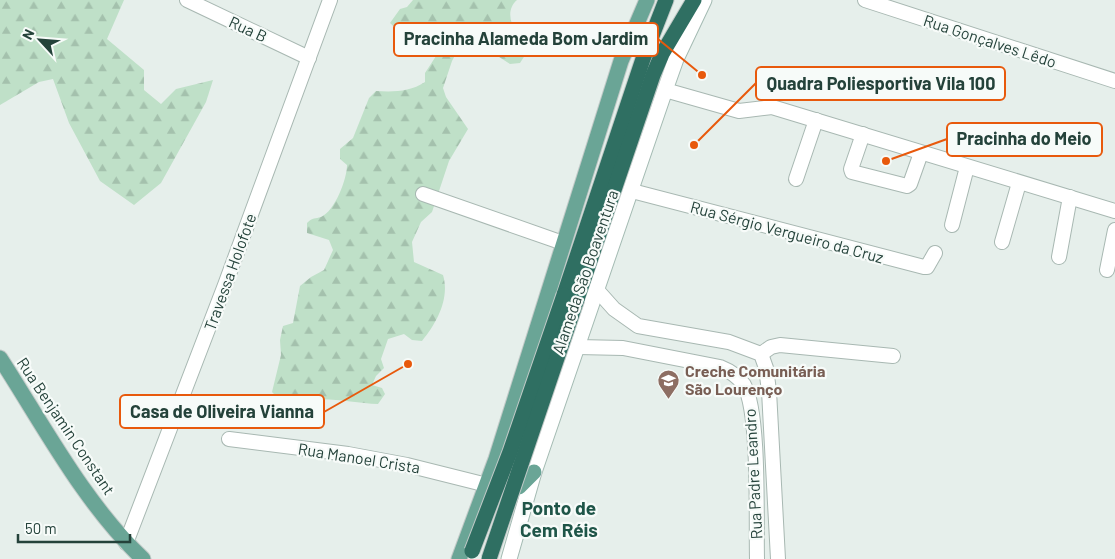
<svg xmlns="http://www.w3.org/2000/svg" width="1115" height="559" viewBox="0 0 1115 559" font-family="Barlow,sans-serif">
  <defs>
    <pattern id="forest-firs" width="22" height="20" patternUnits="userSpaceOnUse" patternTransform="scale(1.25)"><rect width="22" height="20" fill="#bfe0c8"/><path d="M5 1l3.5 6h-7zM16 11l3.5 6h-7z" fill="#a4c1ad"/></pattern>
  </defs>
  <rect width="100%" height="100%" fill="#e6efeb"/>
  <g fill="url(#forest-firs)">
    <polygon points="0,0 124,0 107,39 144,70 144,90 161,104 176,89 213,80 206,102 161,183 134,205 100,181 69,123 53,79 39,82 0,105"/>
    <path d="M413 0H517C501 14 517 38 529 49L520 63 510 64 479 44H461L452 61 443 88 446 97 468 129 449 161 432 212 421 222 412 242 414 262 443 275C450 298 437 323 422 341L412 340 404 334 388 339 381 359 384 368 376 376 372 385 382 388 385 394 378 404C350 403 317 393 290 405L282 402 272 392 281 355 280 340 283 326 293 323 300 286 311 277 324 270 333 250 329 240 307 233V223C313 217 315 219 321 217 335 211 347 179 347 165L340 159V149L353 138 369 98 376 91C393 92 410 92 425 82V73L438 53 436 41 431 35C416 42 401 34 390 23L400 9 407 7Z"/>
  </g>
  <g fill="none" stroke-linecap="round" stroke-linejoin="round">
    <defs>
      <g id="minor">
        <polyline points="187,0 309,58"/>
        <polyline points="865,0 1115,81"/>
        <polyline points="665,90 739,111 772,107 1115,211"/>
        <polyline points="863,134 851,169 852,172 907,186 910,184 921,153"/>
        <polyline points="796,179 816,120"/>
        <polyline points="632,191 924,267 927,267 935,253"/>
        <polyline points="423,194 563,243"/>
        <polyline points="952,225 967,167"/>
        <polyline points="1002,242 1019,183"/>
        <polyline points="1059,257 1070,197"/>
        <polyline points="1107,270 1115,230"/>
        <polyline points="597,290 614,309 638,326 729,342 761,354 766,368 769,391 778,559"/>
        <path d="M578 347 623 348 720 367C730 371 738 376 744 385 760 412 756 523 757 559"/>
        <polyline points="761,354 771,347 780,345 893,356"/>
        <polyline points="229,439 348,454 407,465 487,485"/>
        <polyline points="126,543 225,285 330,0"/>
      </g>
      <polyline id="secondary" points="509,559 534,472 665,90 676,59 704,0"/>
      <g id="primary">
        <path d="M0 358C44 426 84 503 143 559"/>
        <polyline points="505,488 519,487 534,472"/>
        <polyline points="459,559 496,459 621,61 647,0"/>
      </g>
      <g id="motorway">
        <polyline points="564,295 643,59 666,0"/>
        <polyline points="577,299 653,75 662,54 694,0"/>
      </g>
    </defs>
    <use href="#minor" stroke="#a8b8b2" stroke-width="16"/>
    <use href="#secondary" stroke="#a4bbb3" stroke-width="17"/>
    <use href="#primary" stroke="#c2cac8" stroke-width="17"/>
    <use href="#motorway" stroke="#c2cac8" stroke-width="17"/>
    <use href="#minor" stroke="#fff" stroke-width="14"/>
    <use href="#secondary" stroke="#fff" stroke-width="15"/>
    <use href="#primary" stroke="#6aa596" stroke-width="15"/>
    <use href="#motorway" stroke="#2f6f62" stroke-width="15"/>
    <defs>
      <g id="motorway-bridge">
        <polyline points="472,551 510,452 564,295"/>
        <polyline points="489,559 577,299"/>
      </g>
    </defs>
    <use href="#motorway-bridge" stroke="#c2cac8" stroke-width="17" stroke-linecap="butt"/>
    <use href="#motorway-bridge" stroke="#2f6f62" stroke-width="15"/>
  </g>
  <defs>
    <symbol id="school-pin" viewBox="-11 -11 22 30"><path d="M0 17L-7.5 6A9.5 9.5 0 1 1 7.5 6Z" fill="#8d6e63" stroke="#f7fbf9"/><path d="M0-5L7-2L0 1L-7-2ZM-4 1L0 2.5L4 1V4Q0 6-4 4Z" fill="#fff"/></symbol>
  </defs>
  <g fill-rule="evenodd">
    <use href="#school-pin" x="656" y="368" width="25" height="34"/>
  </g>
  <g text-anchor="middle" stroke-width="4.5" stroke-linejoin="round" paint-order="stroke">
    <g font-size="16" fill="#24423a" stroke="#f7fbf9">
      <text transform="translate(248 29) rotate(25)" y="6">Rua B</text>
      <text transform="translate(990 41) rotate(18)" y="6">Rua Gonçalves Lêdo</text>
      <text transform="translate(787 232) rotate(15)" y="6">Rua Sérgio Vergueiro da Cruz</text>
      <text transform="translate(230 272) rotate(-70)" y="6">Travessa Holofote</text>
      <text transform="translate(585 272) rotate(-71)" y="6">Alameda São Boaventura</text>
      <text transform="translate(66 426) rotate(56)" y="6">Rua Benjamin Constant</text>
      <text transform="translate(359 458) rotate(9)" y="6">Rua Manoel Crista</text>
      <text transform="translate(753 474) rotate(-93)" y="6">Rua Padre Leandro</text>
    </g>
    <g font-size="16" font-weight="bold" fill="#785e54" stroke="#f7fbf9" text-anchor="start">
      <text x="685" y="377">Creche Comunitária<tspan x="685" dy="18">São Lourenço</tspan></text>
    </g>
    <g font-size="19" font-weight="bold" fill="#1f5548" stroke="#f7fbf9">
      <text x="559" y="515">Ponto de<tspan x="559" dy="22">Cem Réis</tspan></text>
    </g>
  </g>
  <path fill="none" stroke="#e8590c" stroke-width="2" d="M702 75L658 39M694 145L756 83M886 161L947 139M408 364L324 412"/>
  <g fill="#e8590c" stroke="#f7fbf9" stroke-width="2">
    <circle cx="702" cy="75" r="5"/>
    <circle cx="694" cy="145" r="5"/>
    <circle cx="886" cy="161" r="5"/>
    <circle cx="408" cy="364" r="5"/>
  </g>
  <g fill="#f7fbf9" stroke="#e8590c" stroke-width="2">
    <rect x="394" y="23" width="264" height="33" rx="5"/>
    <rect x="756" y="67" width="249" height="33" rx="5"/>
    <rect x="947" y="123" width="155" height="33" rx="5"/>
    <rect x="120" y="395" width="204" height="33" rx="5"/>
  </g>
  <g font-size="18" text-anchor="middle" font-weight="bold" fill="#24423a">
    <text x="526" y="45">Pracinha Alameda Bom Jardim</text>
    <text x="881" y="90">Quadra Poliesportiva Vila 100</text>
    <text x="1024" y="145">Pracinha do Meio</text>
    <text x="222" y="418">Casa de Oliveira Vianna</text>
  </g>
  <g transform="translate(40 40) rotate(296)" stroke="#f7fbf9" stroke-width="4" paint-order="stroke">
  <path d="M0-4L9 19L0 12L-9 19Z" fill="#24423a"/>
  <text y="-8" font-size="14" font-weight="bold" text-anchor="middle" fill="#24423a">N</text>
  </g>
  <path d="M18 534v8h112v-8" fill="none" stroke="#24423a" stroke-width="2.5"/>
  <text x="25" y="534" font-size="15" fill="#24423a" stroke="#f7fbf9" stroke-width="4" paint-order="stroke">50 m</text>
</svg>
